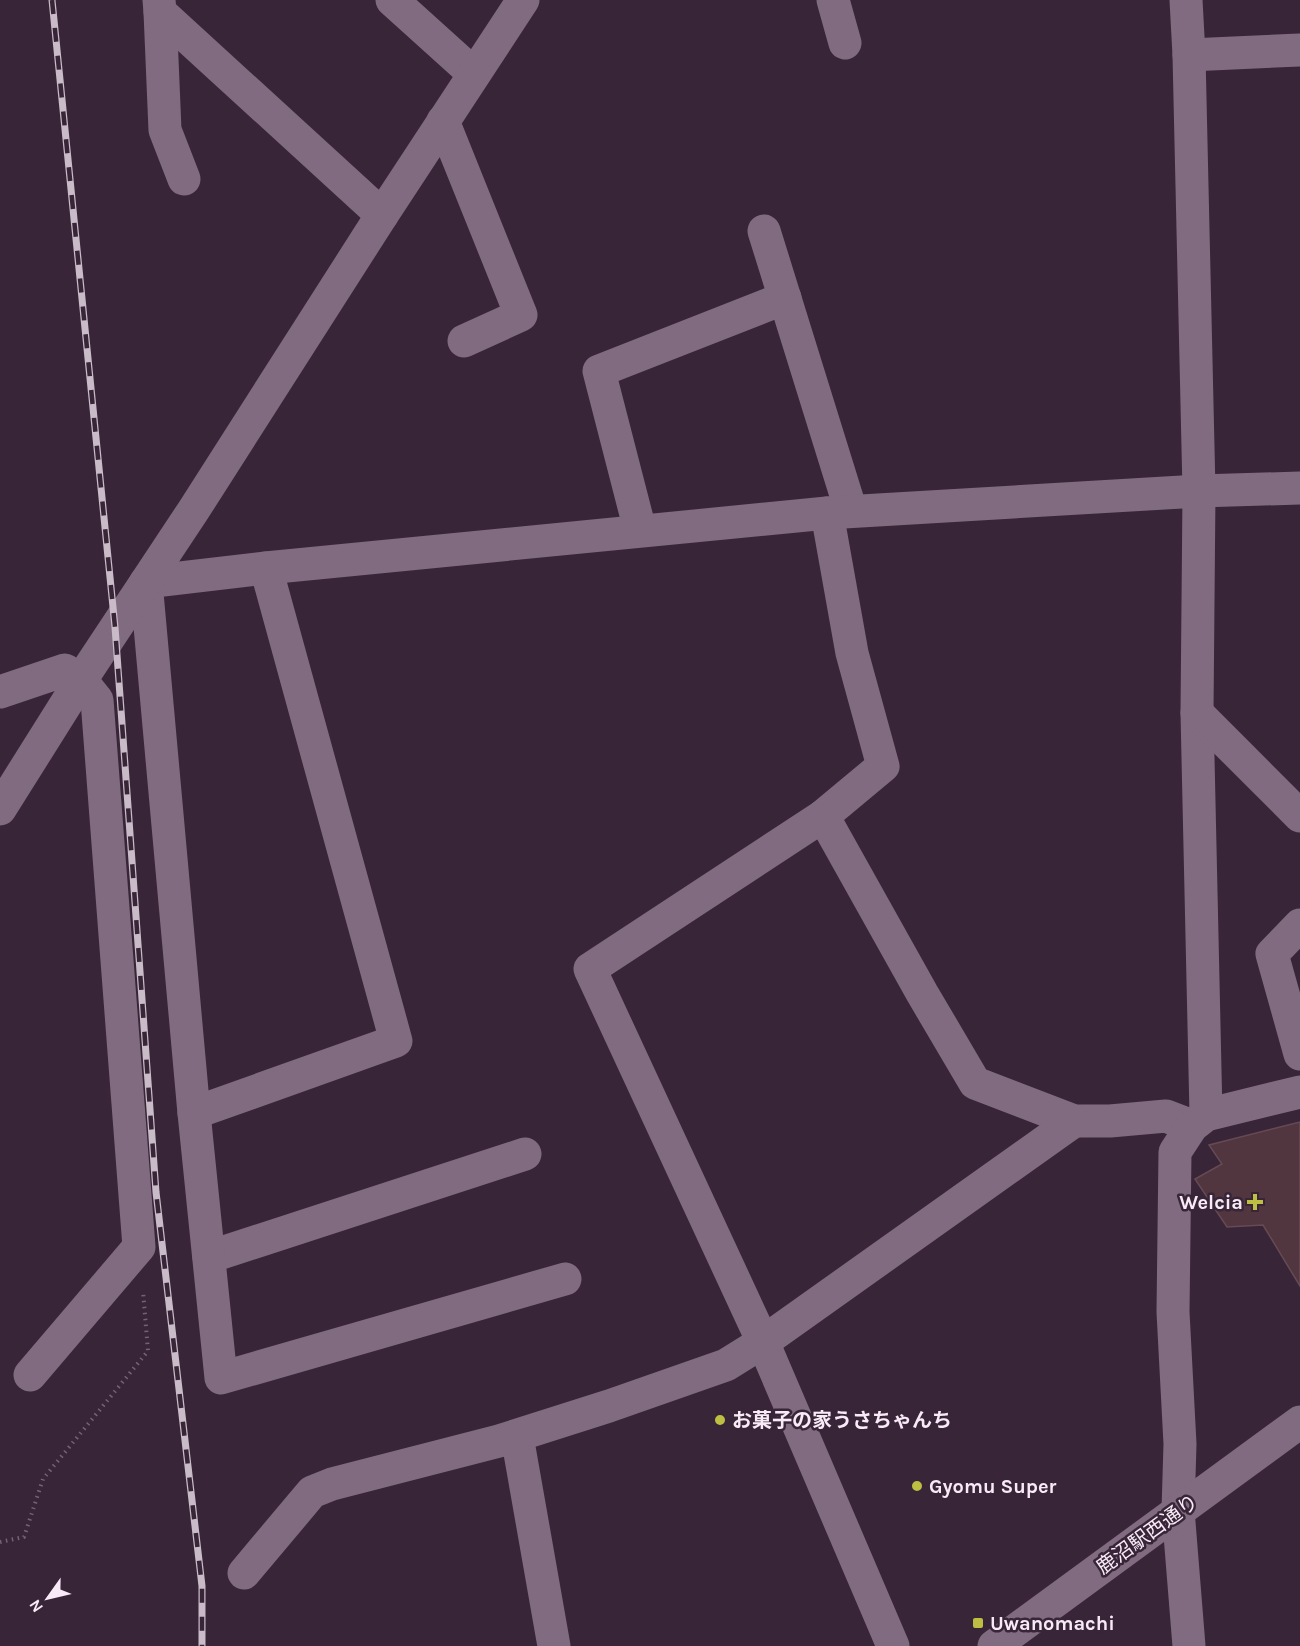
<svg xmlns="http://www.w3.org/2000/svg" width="1300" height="1646" viewBox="0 0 1300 1646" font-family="Karla,'Noto Sans JP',sans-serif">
  <rect width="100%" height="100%" fill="#382638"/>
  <polygon fill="#513640" stroke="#664a54" stroke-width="1.5" points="1300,1122 1300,1286 1263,1225 1227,1227 1195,1179 1222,1164 1209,1145"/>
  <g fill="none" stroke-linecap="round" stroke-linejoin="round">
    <polyline stroke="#746373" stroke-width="4" stroke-dasharray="1.5 4.5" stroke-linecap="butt" points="0,1542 24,1537 43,1479 148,1351 143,1291"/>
    <g stroke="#816b80" stroke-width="33">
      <polyline points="159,0 160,12 382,215"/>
      <polyline points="392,0 474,74"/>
      <polyline points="833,0 845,43"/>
      <polyline points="1186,0 1189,55 1199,491 1197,713 1206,1115"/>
      <polyline points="160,12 165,130 184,179"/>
      <polyline points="1189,55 1300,50"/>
      <polyline points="443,121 521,315 464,341"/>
      <polyline points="764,231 851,511"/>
      <polyline points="827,513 852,653 883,766 823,816 922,993 975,1083 1074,1121 1110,1121 1166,1116 1192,1126"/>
      <polyline points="640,530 599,371 785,298"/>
      <polyline points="0,692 65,670 81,680 97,700 139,1247 30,1375"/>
      <polyline points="1197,713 1300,816"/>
      <polyline points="823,816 590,969 763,1342 893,1646"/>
      <polyline points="1300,925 1272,954 1300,1054"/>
      <polyline points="194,1113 396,1041 266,568"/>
      <polyline points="209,1257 525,1154"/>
      <polyline points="565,1279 221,1378 194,1113 146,582 266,568 827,513 1199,491 1300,488"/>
      <polyline points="517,1436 554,1646"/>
      <polyline points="244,1573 312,1492 332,1484 499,1441 609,1406 726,1365 763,1342 1074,1121"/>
      <polyline points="1189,1646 1178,1510 1180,1444 1173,1312 1175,1152 1192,1126 1206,1115 1300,1092"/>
    </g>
    <g stroke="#816b80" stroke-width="33">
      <polyline points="0,809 81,680 193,511 382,215 523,0"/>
      <polyline points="994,1646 1300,1422"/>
    </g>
    <defs>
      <polyline id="rail" points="52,0 115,627 156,1192 202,1586 202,1646"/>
    </defs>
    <use href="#rail" stroke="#c9bbc8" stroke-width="7"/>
    <use href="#rail" stroke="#382638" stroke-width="4.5" stroke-dasharray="14" stroke-linecap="butt"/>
  </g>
  <g fill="#bdbf43" stroke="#382638" stroke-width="2">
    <path d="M1252 1193h6v6h6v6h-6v6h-6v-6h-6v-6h6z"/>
    <circle cx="720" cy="1420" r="6"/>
    <circle cx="917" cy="1486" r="6"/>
    <rect x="972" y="1617" width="12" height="12" rx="3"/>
  </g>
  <g text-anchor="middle" stroke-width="5" stroke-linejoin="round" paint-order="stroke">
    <g font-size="20" font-weight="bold" fill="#f8ebf7" stroke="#382638" text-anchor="start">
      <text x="1243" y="1209" text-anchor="end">Welcia</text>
      <text x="732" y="1427">お菓子の家うさちゃんち</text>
      <text x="929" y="1493">Gyomu Super</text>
      <text x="990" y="1630">Uwanomachi</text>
    </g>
    <g font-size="20" fill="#f8ebf7" stroke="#382638">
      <text transform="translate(1147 1534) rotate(-36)" y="7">鹿沼駅西通り</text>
    </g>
  </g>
  <g transform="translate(48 1598) rotate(236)" stroke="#382638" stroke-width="4.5" paint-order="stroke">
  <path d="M0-4.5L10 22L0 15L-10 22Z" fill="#f8ebf7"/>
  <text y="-9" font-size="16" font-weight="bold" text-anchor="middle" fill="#f8ebf7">N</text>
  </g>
</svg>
